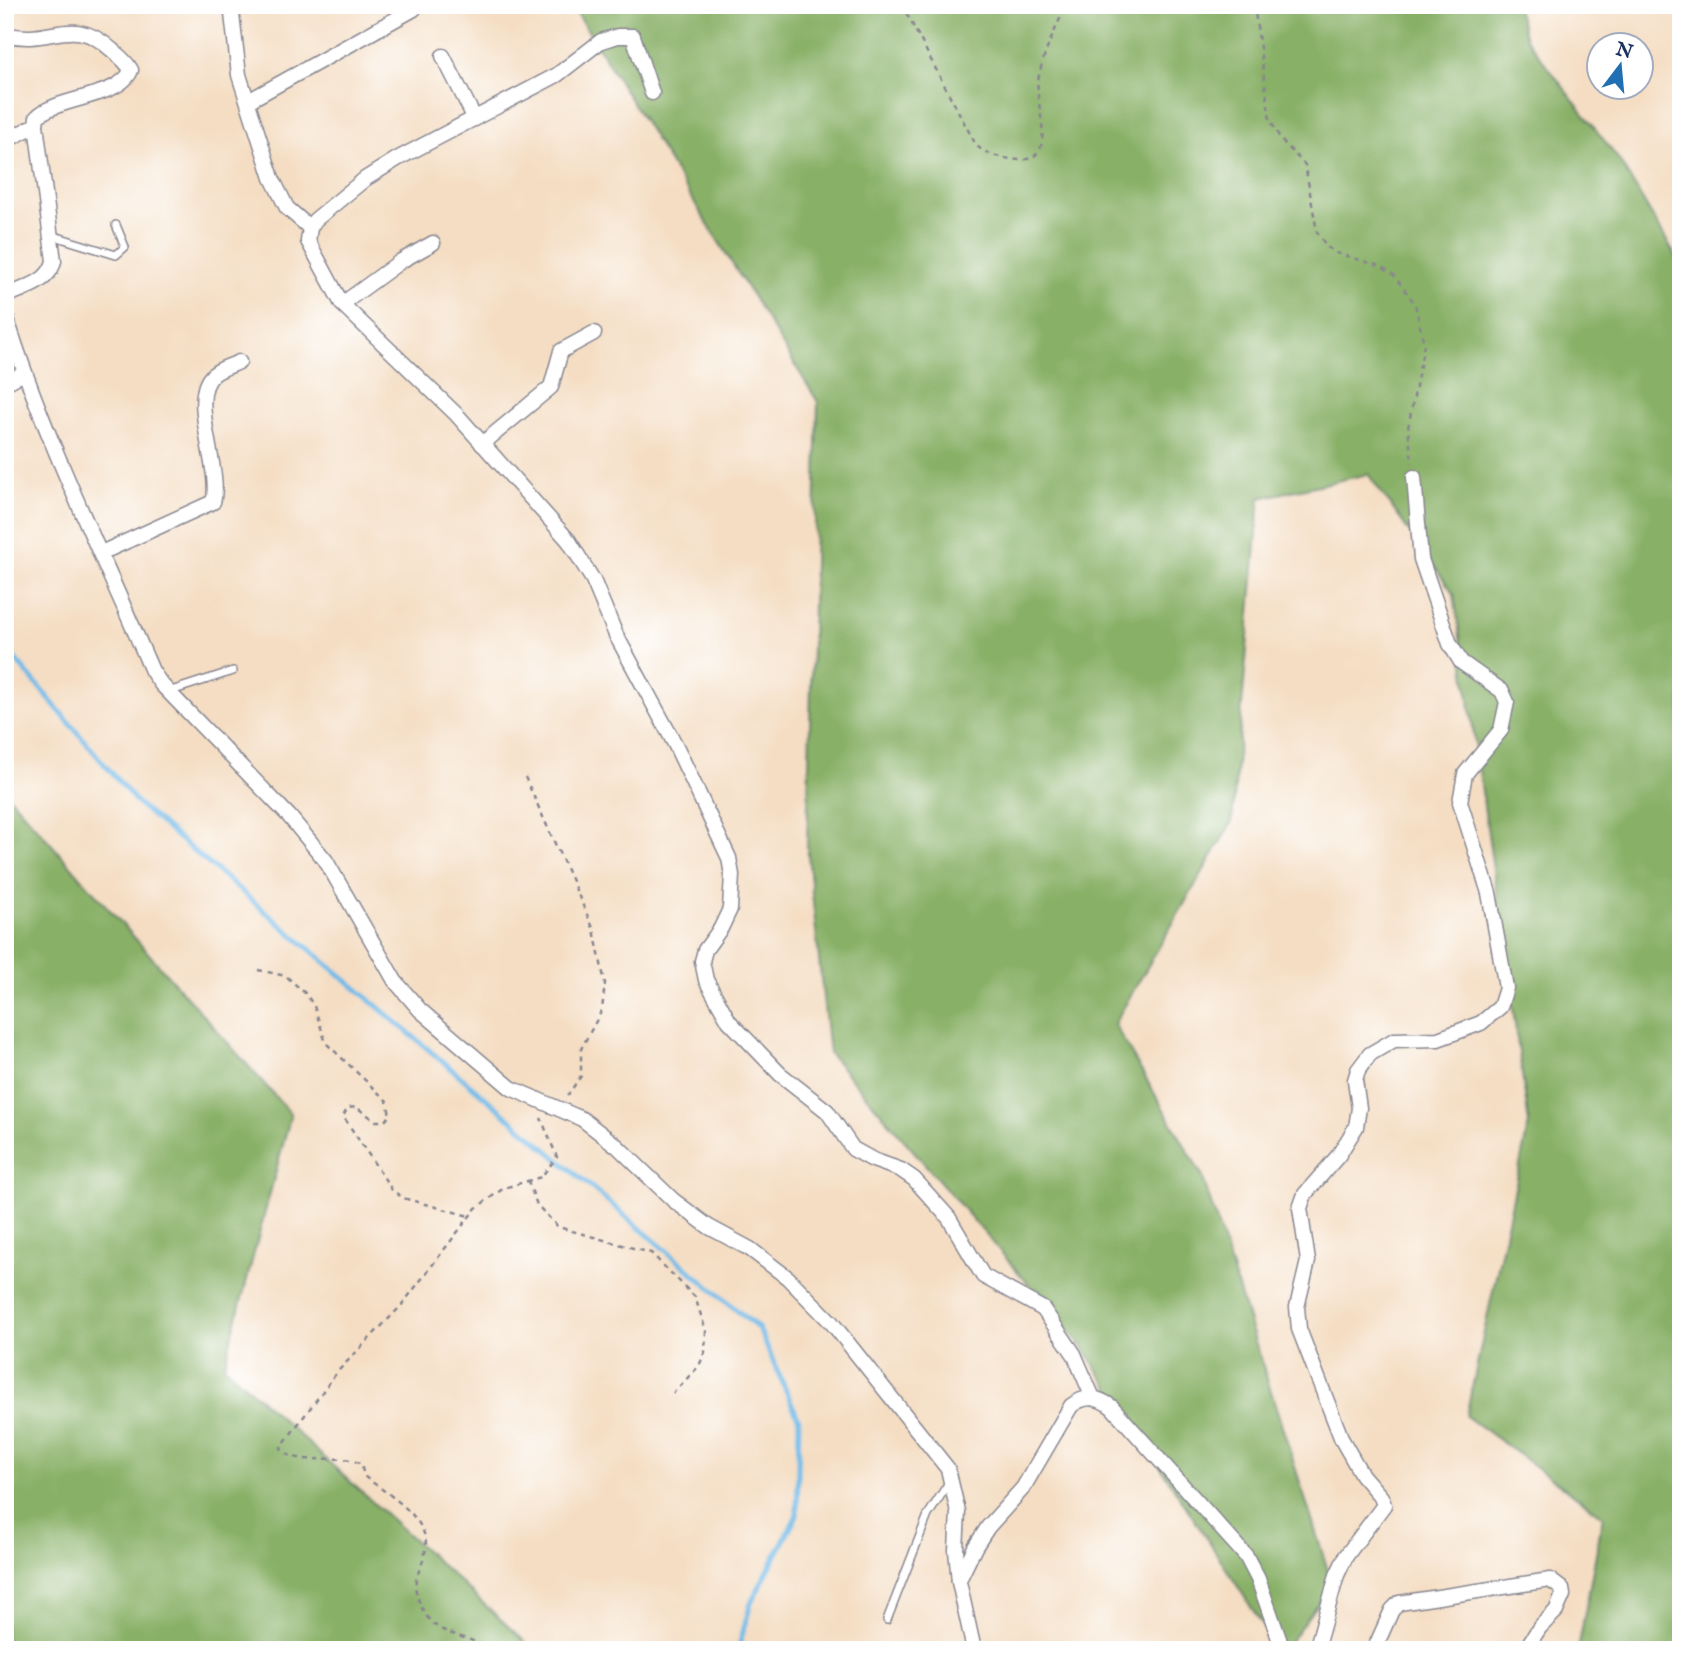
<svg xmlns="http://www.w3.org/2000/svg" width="1686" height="1655" viewBox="0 0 1686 1655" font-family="'IM FELL English',serif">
  <rect width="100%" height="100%" fill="#fff"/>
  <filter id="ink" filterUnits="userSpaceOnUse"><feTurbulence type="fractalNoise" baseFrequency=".0143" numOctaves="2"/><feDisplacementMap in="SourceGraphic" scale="14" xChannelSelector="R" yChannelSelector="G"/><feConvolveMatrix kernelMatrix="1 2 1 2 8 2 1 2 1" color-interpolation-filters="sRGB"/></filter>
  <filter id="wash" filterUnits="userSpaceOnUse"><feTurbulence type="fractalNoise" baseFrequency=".00686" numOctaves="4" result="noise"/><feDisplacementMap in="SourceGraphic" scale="28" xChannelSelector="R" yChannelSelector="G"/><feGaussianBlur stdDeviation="1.57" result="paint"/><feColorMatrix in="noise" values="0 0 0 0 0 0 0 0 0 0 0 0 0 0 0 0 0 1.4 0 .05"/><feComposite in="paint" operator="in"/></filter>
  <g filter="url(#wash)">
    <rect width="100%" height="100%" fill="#f4ddc2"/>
    <g fill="#88b066" stroke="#527062" stroke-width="2">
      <polygon points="572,5 1516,5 1526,38 1619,160 1681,265 1681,1650 1578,1650 1603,1516 1466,1416 1529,1123 1454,594 1368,474 1260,498 1232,822 1114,1024 1202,1175 1332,1583 1284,1650 1279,1650 1082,1346 829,1053 807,846 818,402"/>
      <polygon points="5,792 291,1114 224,1366 534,1650 5,1650"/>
    </g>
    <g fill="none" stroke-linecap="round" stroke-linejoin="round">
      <polyline stroke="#6ebae8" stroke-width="5" points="5,647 138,804 759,1329 799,1420 797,1515 751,1603 738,1650"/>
    </g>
  </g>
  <g filter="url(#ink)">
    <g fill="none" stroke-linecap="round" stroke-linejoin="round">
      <defs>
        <g id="lane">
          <polyline points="51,235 116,255 125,247 116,225"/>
          <polyline points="168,692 233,671"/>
          <polyline points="887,1620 928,1515 950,1481"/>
        </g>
        <g id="street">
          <polyline points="231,5 239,75 272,178 287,208 310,228"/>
          <path d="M5 34C51 47 71 12 112 50 119 56 127 62 131 70 121 98 56 97 37 117L36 125 54 261C49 283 24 288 5 296"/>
          <polyline points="443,56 475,119"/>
          <polyline points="652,93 633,36 618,36 601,41 557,75 397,159 365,179 315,220 310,228 308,241 342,304 457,415 569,541 593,580 616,635 676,746 729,858 732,875 730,909 721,928 705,950 702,961 706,980 729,1021 780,1074 827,1111 853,1149 873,1160 901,1170 914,1179 949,1218 983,1276 1043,1309 1074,1354 1093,1398"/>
          <polyline points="250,100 414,9"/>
          <polyline points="5,141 36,125"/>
          <polyline points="342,304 401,261 433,243"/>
          <path d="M5 313C43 436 101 552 152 671L161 684 289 816 326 861 395 981 420 1010 511 1088 582 1119 617 1146 673 1200 709 1227 750 1249 788 1278 832 1323 948 1469 958 1512 956 1550 959 1582 974 1650"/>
          <polyline points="5,383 24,373"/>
          <polyline points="482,444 551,387 561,351 594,333"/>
          <path d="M101 553 213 502C223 471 186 396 214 374 221 368 231 366 239 362"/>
          <path d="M959 1580 975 1547 988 1527 1023 1488 1071 1406C1086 1394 1098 1397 1112 1407L1246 1556 1258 1579 1283 1650"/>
          <polyline points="1316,1650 1337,1575 1346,1556 1384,1505 1381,1497 1362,1475 1342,1440 1299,1329 1297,1307 1308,1261 1300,1208 1305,1194 1338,1156 1356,1127 1359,1108 1355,1080 1358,1070 1370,1054 1394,1040 1438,1039 1481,1023 1500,1007 1506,988 1489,893 1460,802 1465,774 1501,730 1507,702 1502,691 1461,662 1450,644 1421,559 1414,477"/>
          <polyline points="1374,1650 1392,1610 1399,1603 1550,1580 1562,1589 1563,1595 1556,1611 1540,1627 1525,1650"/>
        </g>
      </defs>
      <use href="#lane" stroke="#888690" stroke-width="10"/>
      <use href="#street" stroke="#888690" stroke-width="17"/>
      <g stroke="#888690" stroke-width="2.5" stroke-dasharray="5 5" stroke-linecap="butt">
        <path d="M902 5 976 145C985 154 998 157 1011 159 1063 167 1034 108 1038 81 1042 55 1056 29 1066 5"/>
        <polyline points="1254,5 1270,120 1281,140 1305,165 1317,232 1327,247 1336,253 1380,266 1393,274 1415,304 1424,344 1408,428 1412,463"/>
        <polyline points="525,777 594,930 605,983 602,1010 581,1049 581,1076 567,1096"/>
        <polyline points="258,970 286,976 306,994 314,1006 326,1043 387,1101 390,1115 385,1121 376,1121 356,1107 348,1108 343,1116 392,1190 403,1198 469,1216"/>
        <polyline points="528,1181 537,1205 558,1227 651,1253 695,1297 706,1331 705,1352 699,1366 673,1393"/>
        <path d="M492 1650C454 1628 427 1641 415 1587 416 1572 426 1560 426 1544 425 1514 384 1492 364 1476L361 1464C337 1451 304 1468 282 1451L281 1447 338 1371 401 1306 476 1208 504 1188 541 1177 557 1157 541 1118"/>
      </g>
      <use href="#lane" stroke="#fff" stroke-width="7"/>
      <use href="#street" stroke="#fff" stroke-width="14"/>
    </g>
  </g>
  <rect width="1686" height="1655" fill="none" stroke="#fff" stroke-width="28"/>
  <g transform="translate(1620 66) rotate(16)"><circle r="33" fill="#ffffff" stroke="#a4acbf" stroke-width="2"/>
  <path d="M0-5L12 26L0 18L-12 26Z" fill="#1f6fb2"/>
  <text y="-10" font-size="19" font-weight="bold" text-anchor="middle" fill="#1b2f5e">N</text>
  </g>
</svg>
